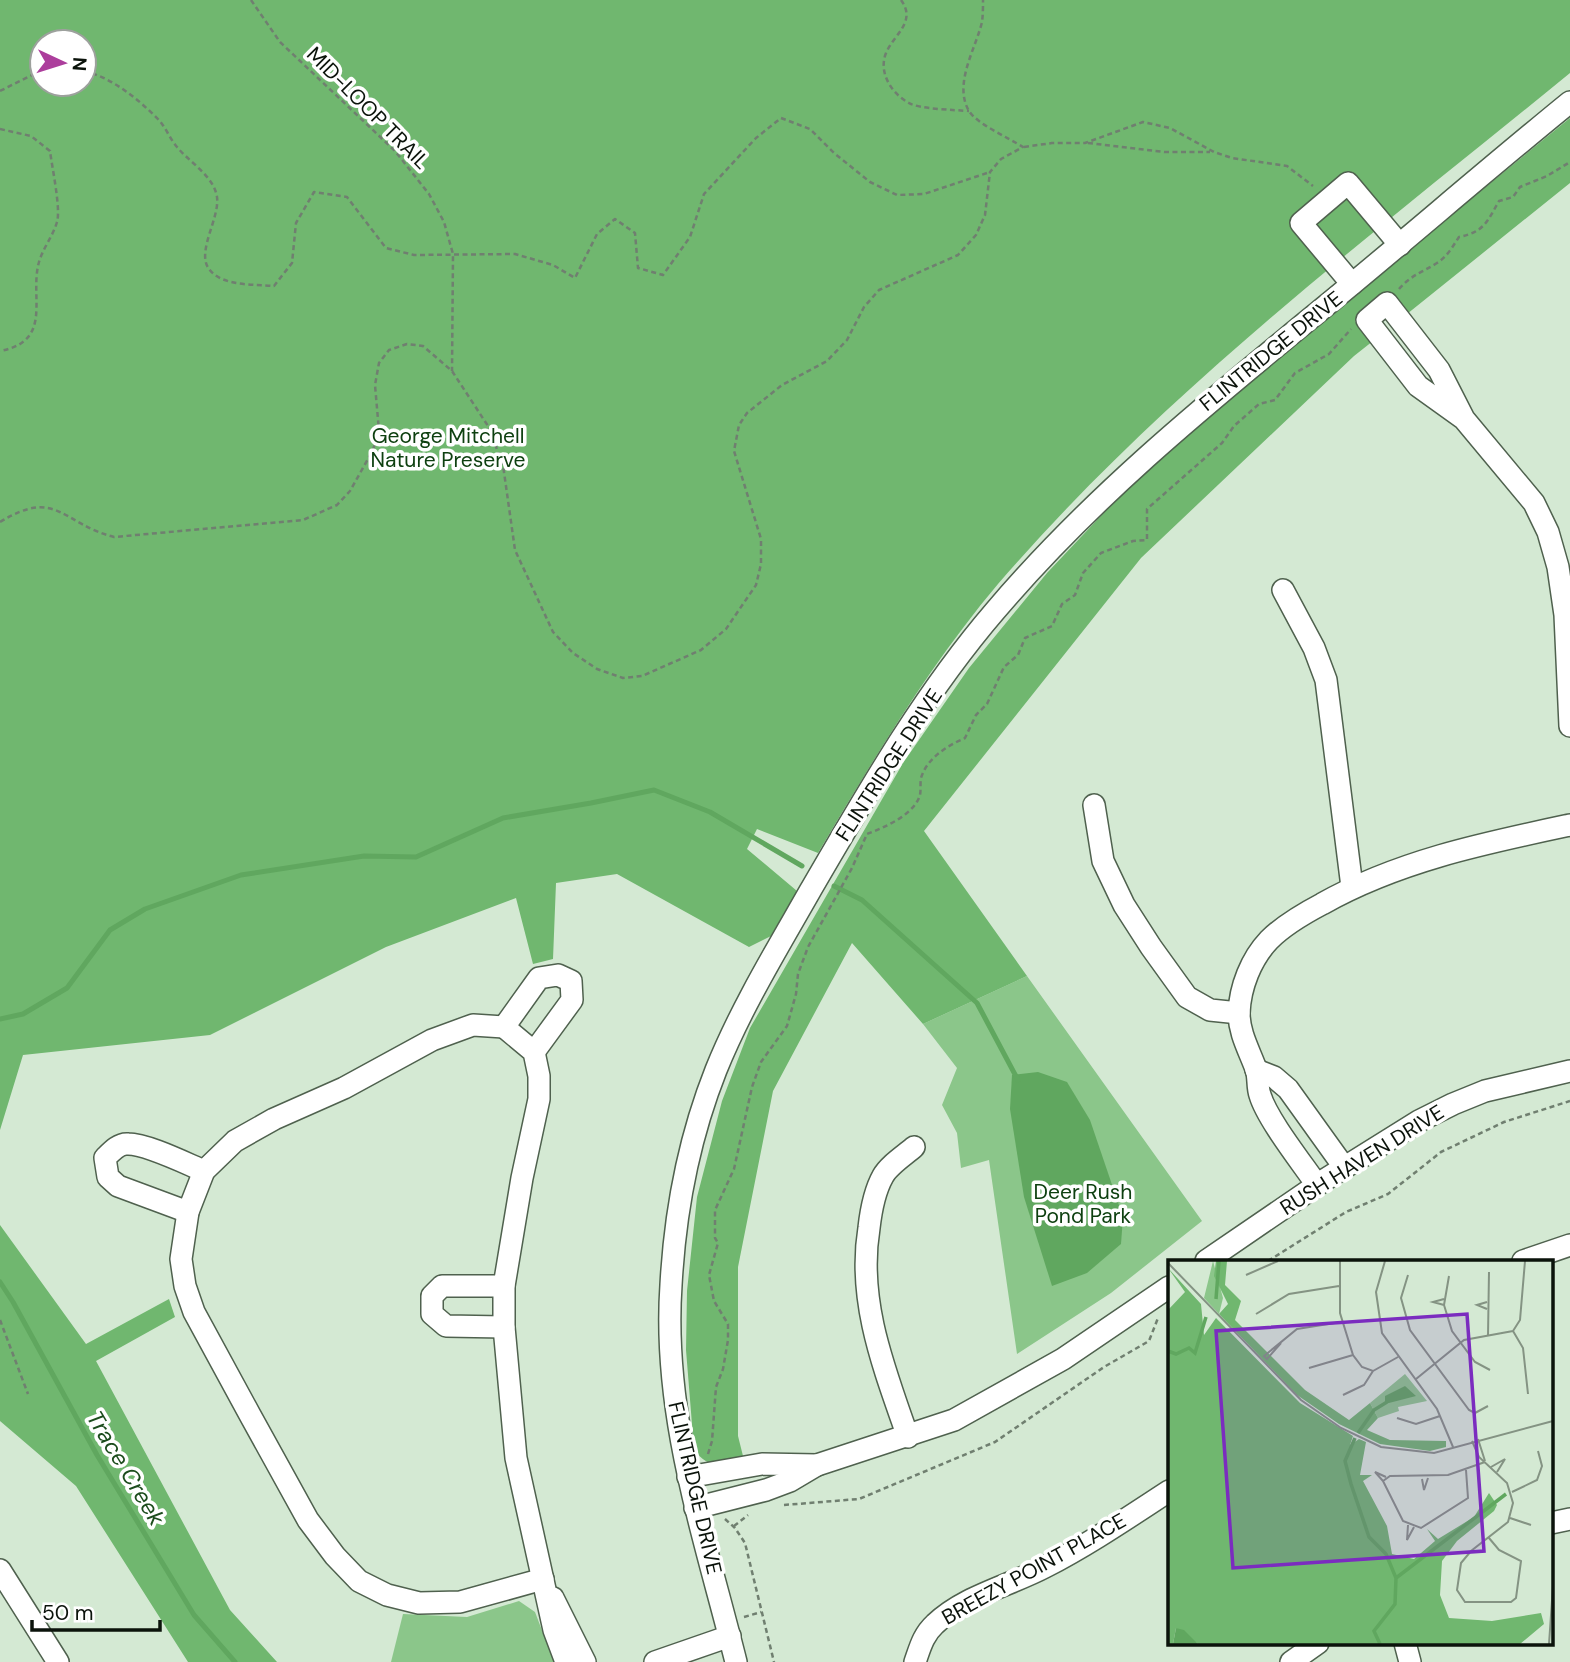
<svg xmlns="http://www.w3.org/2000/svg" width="1570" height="1662" viewBox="0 0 1570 1662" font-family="'DM Sans',sans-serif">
  <rect width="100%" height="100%" fill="#d4e9d3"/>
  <g fill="#8bc68a">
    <polygon points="1027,976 1202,1221 1111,1293 1017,1354 989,1160 961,1168 957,1133 942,1105 957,1068 923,1024"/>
    <polygon points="519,1601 535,1612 554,1662 391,1662 403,1614 467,1617"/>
  </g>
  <g fill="#70b76f" fill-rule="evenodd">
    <path d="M0 0H1570V73C1372 235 1165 390 998 584 928 667 873 760 818 853L757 829 747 849 797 891 771 936 749 947 617 874 556 883 553 959 533 964 516 898 386 947 210 1035 23 1055 0 1130ZM42 42H84V84H42Z"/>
    <path d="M1570 118V183L1407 314 1387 292 1355 321 1373 341 1354 356 1141 558 924 831 1027 976 923 1024 852 943 773 1091 738 1267V1436L744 1460C721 1464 709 1471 694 1449L686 1350 687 1291 697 1197 722 1101 750 1028 903 763 969 668 1047 573 1113 503 1194 425Z"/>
    <polygon points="0,1225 86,1344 169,1299 175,1317 96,1361 230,1610 277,1662 188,1662 76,1486 0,1421"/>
  </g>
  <polygon fill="#60a75f" points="1038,1072 1067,1082 1090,1120 1123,1217 1121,1244 1087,1273 1052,1286 1024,1197 1010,1109 1012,1075"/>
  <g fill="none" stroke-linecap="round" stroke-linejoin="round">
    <g stroke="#60a75f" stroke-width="5">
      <polyline points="834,886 862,900 977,1003 1018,1080"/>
      <polyline points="0,1019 23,1014 67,988 110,930 145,909 241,875 364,856 416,857 503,818 591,803 654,790 710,812 802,866"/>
      <polyline points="0,1282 13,1302 97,1455 194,1615 235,1662"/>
    </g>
    <defs>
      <g id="minor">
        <polyline points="1352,284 1301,223 1348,183 1400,245"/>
        <polyline points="1464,419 1418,386 1367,320 1387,303 1439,370 1464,419 1534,503 1548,532 1558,567 1565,615 1570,726"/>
        <polyline points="1283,590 1314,648 1326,680 1352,887"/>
        <polyline points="1094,805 1103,861 1124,905 1151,947 1187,997 1210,1010 1239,1013"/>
        <polyline points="504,1027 473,1025 432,1040 344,1088 274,1119 235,1141 204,1171 188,1212 181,1259 185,1286 194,1312 250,1415 308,1520 335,1556 359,1581 387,1595 419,1603 460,1602 543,1579"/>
        <polyline points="504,1027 534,1052 539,1076 539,1099 522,1178 504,1286 504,1327 516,1458 554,1630 566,1662"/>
        <polyline points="504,1027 539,978 558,975 571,981 572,1000 534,1052"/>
        <polyline points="1256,1070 1274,1077 1288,1089 1344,1167"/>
        <path d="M1317 1185C1302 1163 1267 1119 1260 1095 1257 1087 1259 1077 1256 1069 1249 1050 1239 1033 1239 1013 1240 987 1251 959 1269 940 1284 925 1303 914 1322 904 1398 861 1485 843 1570 825"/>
        <path d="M188 1212 118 1186 108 1177 105 1158C111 1152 119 1143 128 1144 147 1144 185 1163 204 1171"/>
        <polyline points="1206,1261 1326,1179 1419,1121 1453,1104 1485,1091 1570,1071"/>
        <polyline points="1523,1261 1570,1245"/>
        <polyline points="504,1327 446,1326 432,1314 432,1296 442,1286 504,1286"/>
        <path d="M908 1437C884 1368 857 1301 869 1228 871 1210 874 1192 883 1176 889 1165 905 1155 914 1147"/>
        <polyline points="688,1477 762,1464 817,1465"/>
        <polyline points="695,1508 766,1490 790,1481 817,1465 954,1420 1063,1359 1169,1287"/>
        <polyline points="1551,1523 1570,1519"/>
        <polyline points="0,1570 58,1662"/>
        <polyline points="553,1598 585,1662"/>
        <polyline points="1405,1643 1410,1662"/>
        <polyline points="655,1662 730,1636"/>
        <path d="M736 1662C705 1538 662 1415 671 1285 675 1212 689 1138 716 1070 741 1008 777 949 810 891 866 795 922 696 995 611 1095 493 1215 397 1334 299 1413 234 1490 167 1570 102"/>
        <path d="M915 1662C920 1648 923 1635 935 1624 964 1596 1009 1586 1045 1567 1088 1545 1129 1517 1169 1491"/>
        <polyline points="1291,1662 1318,1643"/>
      </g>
    </defs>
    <use href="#minor" stroke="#4f614e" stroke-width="24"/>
    <g stroke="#707f70" stroke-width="2.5" stroke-dasharray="5 3.5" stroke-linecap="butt">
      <polyline points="251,0 280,42 395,151 429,194 444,222 453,254 452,371"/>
      <path d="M901 0C917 22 894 34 886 53 878 73 892 94 909 103 918 109 956 110 969 111"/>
      <path d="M84 71C113 78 138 99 159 120 166 128 170 139 177 147 189 162 214 176 217 197 220 218 196 252 209 269 222 287 255 284 274 286L292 263 296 223 314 192 347 197 386 248 414 255 515 254 553 265 575 278 597 234 615 219 635 233 638 268 663 275 690 237 704 194 756 138 781 118 810 129 834 153 870 182 897 195 924 194 990 172"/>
      <polyline points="0,91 42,70"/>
      <path d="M0 129 31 136 50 151C52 167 61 209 57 222 53 236 43 248 39 262 29 297 54 341 0 351"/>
      <polyline points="1088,143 1164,152 1210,152"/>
      <polyline points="1024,147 1052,143 1085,143 1143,122 1170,128 1214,152 1232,158 1287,166 1313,186"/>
      <path d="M1399 289C1411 275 1423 272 1437 263 1447 257 1453 246 1459 237 1484 232 1487 222 1499 201L1513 197 1520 187 1547 176 1570 162"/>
      <path d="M0 522C57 487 62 524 114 537L303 520 337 505 350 491 373 450 379 431 375 385 379 363 389 350 407 344 423 346 452 371 488 426 503 465 515 550 553 632 573 653 597 669 623 678 642 676 701 650 726 629 756 585 761 564V539L734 451 739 425 747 413 782 385 827 361 847 340 864 307 879 290 958 255 976 235 985 215 990 172 1001 159 1023 147C1009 138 977 124 969 111 953 84 976 48 982 22 983 15 983 7 983 0"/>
      <polyline points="1268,1261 1346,1212 1388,1194 1441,1152 1504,1122 1570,1101"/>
      <polyline points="0,1320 28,1394"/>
      <path d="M708 1454 712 1441 716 1387 723 1369 728 1340V1324L714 1301 709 1275 718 1243 715 1238V1210L734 1169 752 1087 761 1062 787 1026 796 994 798 974 808 947 852 868 867 834C885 827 914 815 920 795 921 790 920 784 921 778 927 758 947 746 965 738L976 715 987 704 1004 667 1018 655 1025 638 1052 626 1062 604 1075 595 1083 573 1101 553 1133 541 1147 540V509L1222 443 1234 426 1259 404 1275 400 1295 373 1329 354 1351 329"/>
      <polyline points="784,1505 859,1499 995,1442 1104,1367 1149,1341 1158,1318"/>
      <polyline points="725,1519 735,1528 745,1543 774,1662"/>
      <polyline points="734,1526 748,1515"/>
      <polyline points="744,1617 761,1612"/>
    </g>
    <use href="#minor" stroke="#fff" stroke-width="21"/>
  </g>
  <g text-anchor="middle" stroke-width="7" stroke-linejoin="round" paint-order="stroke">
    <g font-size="21" fill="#0b130b" stroke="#fff">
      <text transform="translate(368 108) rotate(45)" y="7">MID-LOOP TRAIL</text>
      <text transform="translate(1271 351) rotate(-39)" y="7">FLINTRIDGE DRIVE</text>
      <text transform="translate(889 765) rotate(-57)" y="7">FLINTRIDGE DRIVE</text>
      <text transform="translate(1362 1160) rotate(-32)" y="7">RUSH HAVEN DRIVE</text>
      <text transform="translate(695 1488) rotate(77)" y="7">FLINTRIDGE DRIVE</text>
      <text transform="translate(1034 1569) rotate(-29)" y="7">BREEZY POINT PLACE</text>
    </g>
    <g font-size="21" fill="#0e4010" stroke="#fff">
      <text x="448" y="443">George Mitchell<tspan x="448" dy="24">Nature Preserve</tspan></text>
      <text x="1083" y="1199">Deer Rush<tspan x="1083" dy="24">Pond Park</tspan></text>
    </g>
    <g font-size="23" font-style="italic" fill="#1c4d1d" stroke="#fff">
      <text transform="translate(126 1468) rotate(59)" y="8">Trace Creek</text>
    </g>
  </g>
  <g transform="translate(1168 1260)">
    <rect width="385" height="385" fill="#d4e9d3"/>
    <path d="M45 1 55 38 51 54 36 38ZM237 114 259 141 230 147 231 151 210 158 202 143Z" fill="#8bc68a"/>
    <path d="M48 1H59L57 25 73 41 67 60 137 130 181 160 202 143 210 158 199 170 222 180 278 181V187L262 191 212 184 171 164 129 135 51 54 60 44 46 16ZM0 8 33 44 36 75 48 58 132 143 185 176 182 185 191 179 198 182 192 215H204L195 221 219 266 224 294 246 299 267 281 259 269 270 279 306 257 321 233 329 245 326 251 289 281 274 301 272 335 281 358 324 361 373 353 376 364 352 384H30L8 368 5 384H0V50L17 32Z" fill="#70b76f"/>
    <path d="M237 126 248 136 217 144V136ZM8 368 16 370 30 384H5Z" fill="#60a75f"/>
    <path fill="none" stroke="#60a75f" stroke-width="3.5" d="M48 39 51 1M0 91 8 94 21 88 27 93 38 57M190 173 206 150 219 142M187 178 177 201 183 224 201 277 218 294 228 318 227 344 206 371 212 384M228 318 338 234"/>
    <path fill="none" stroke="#849383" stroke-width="2" d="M172 1V53L185 95 194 107 205 111 230 97M217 1 208 32 214 73 269 149 285 187M0 3 133 140 173 168 213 187 266 193 385 161M78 15 110 1M240 15 233 38 242 70 301 150 307 153 320 146M281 16 276 45 284 71 307 102 322 110M276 45 265 42 276 39M319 49 309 45 319 42M88 54 121 34 171 26M345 71 352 60 357 1M345 71 355 88 360 134M320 76 321 12M113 83 99 99 96 96 129 69 173 62M141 108 185 95M248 119 296 80 345 71M175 135 196 125 205 111M229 158 248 164 272 156M310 179 317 201M304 181 311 197 339 223 345 243 340 262 303 291 293 303 289 330 297 342H343L348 338 353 301 331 290 321 278M323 207 337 199 329 212M254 219 256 230 260 218M215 221 235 261 253 268 300 238 298 210M215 221 222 216 280 215 317 202M215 221 207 212 218 217M344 232 369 220 374 206 370 191M342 258 363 265M240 265 239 280 246 267M381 384 385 326"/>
    <path fill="#7b2cbf" fill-opacity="0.15" stroke="#7b2cbf" stroke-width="3.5" d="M299 54 316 291 65 308 48 71Z"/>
    <rect width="385" height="385" fill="none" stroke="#0b130b" stroke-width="3.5"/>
  </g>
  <g transform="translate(63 63) rotate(94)"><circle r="33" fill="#ffffff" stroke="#9da19d" stroke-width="2"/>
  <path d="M0-5L12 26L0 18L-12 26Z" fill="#ac3e9c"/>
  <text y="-10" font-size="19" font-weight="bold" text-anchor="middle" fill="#0b130b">N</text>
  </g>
  <path d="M32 1620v10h128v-10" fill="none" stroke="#0b130b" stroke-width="3.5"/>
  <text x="42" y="1620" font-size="21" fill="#0b130b" stroke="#ffffff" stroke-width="5" paint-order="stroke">50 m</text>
</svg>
